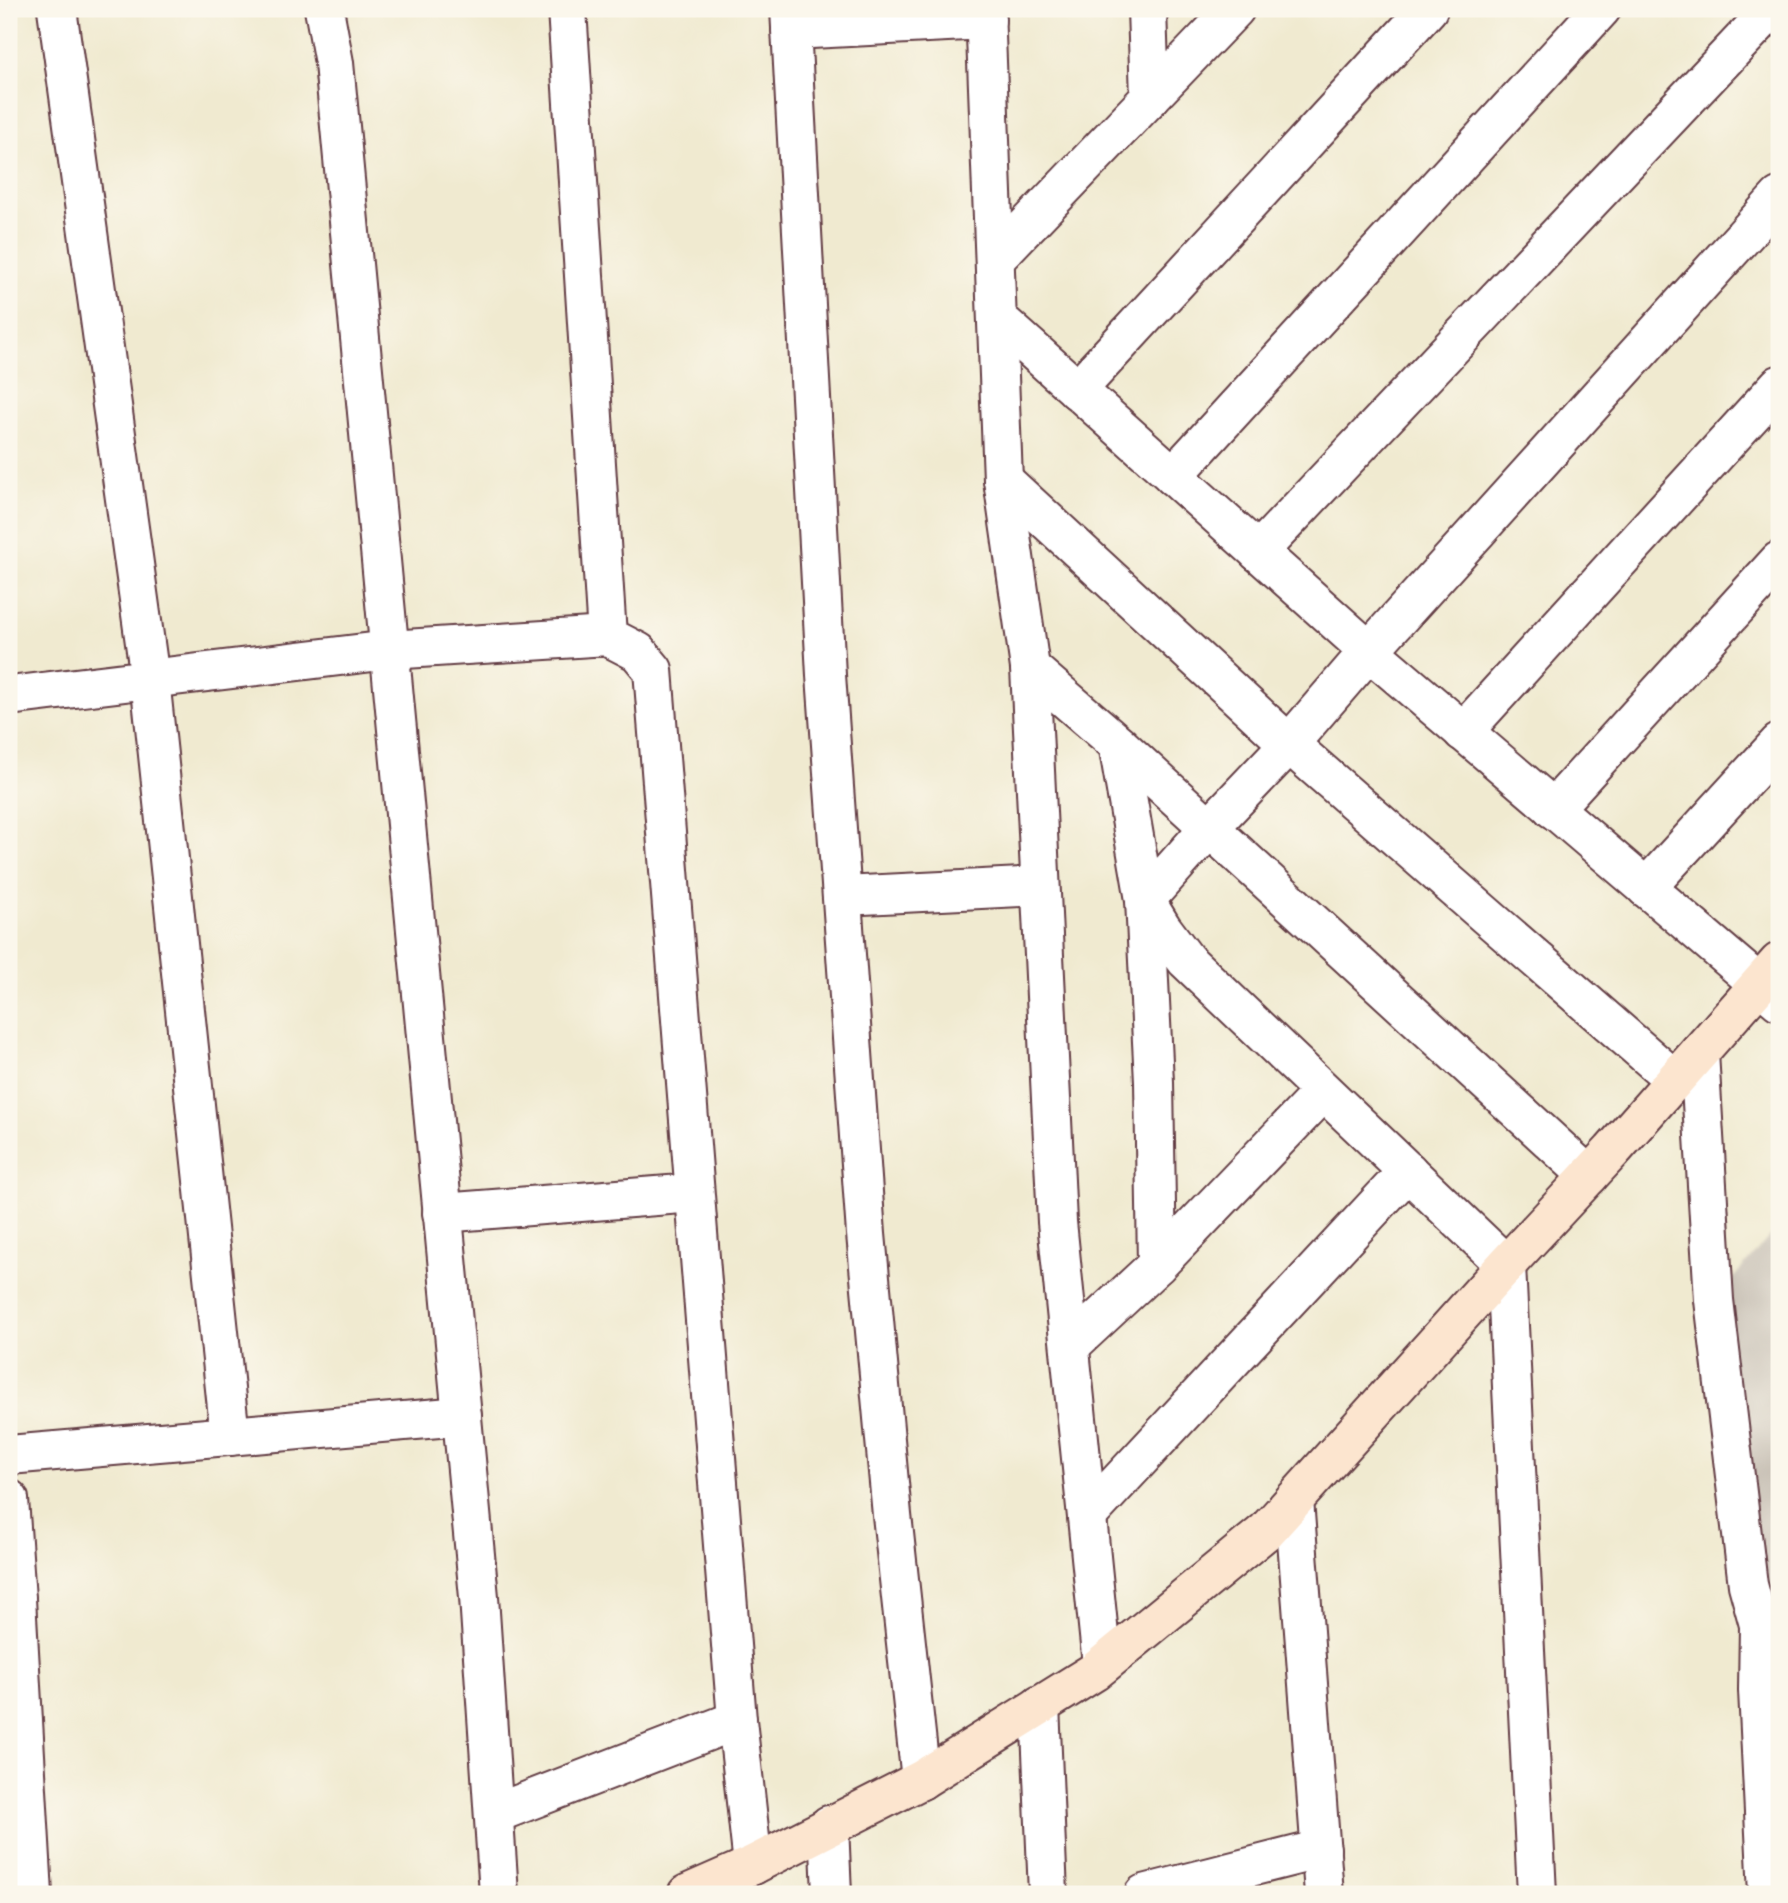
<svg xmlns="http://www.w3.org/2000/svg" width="1788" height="1903" viewBox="0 0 1788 1903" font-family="Kalam,sans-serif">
  <rect width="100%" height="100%" fill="#fbf7ec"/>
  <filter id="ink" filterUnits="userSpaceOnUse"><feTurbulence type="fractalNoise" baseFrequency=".0143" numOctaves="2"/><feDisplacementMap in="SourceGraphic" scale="14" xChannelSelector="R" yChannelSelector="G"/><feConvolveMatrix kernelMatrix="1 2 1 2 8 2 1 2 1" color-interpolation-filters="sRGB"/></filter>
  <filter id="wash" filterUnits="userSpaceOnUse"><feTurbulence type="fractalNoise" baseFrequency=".00686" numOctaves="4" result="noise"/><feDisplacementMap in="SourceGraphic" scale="28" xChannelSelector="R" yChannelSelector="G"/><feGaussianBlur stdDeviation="1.57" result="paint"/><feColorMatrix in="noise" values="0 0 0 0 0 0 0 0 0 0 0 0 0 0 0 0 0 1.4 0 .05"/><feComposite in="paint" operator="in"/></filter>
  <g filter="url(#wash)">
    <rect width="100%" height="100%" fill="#f0ead0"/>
    <polygon fill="#cac3b8" points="1779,1226 1779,1894 1714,1300"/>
  </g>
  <g filter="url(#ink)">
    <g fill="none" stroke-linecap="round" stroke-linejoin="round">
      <defs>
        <g id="street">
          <polyline points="57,9 150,679 230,1436"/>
          <polyline points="324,9 334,63 479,1597 499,1894"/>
          <polyline points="567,9 607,636"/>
          <polyline points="790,9 826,675 866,1234 892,1515 921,1780"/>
          <polyline points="985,9 1003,480 1030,668 1057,1222 1102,1665"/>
          <polyline points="1147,9 1150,98"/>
          <polyline points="791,30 986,20"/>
          <polyline points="995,259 1235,9"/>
          <polyline points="997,318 1369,651 1779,1001"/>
          <polyline points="1077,390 1428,9"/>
          <polyline points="1173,476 1601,9"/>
          <polyline points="1003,480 1289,744 1675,1080"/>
          <polyline points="1258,552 1768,13"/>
          <polyline points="1030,668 1118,744 1145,900 1162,928 1186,960 1506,1265 1537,1894"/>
          <polyline points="9,696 389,650 607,636 638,652 653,670 737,1720 753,1865"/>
          <polyline points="1463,732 1779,385"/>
          <polyline points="1118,744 1589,1176"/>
          <polyline points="1553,809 1779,561"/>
          <polyline points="1646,888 1779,743"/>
          <polyline points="843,896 1040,886"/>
          <polyline points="1699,1053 1714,1300 1748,1585 1759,1625 1758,1690 1768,1894"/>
          <polyline points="442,1213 694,1193"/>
          <polyline points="1157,1265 1323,1092"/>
          <polyline points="1070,1346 1157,1265 1154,1082 1145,900 1210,827 1289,744 1369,651 1779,197"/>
          <polyline points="9,1455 462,1416"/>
          <polyline points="9,1499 16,1599"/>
          <polyline points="1294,1500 1324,1894"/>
          <polyline points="1087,1516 1408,1171"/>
          <polyline points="9,1601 16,1599 33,1894"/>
          <polyline points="1040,1705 1048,1894"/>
          <polyline points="494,1814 737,1720"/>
          <polyline points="829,1825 832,1894"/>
          <polyline points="1144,1894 1321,1849"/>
        </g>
        <polyline id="secondary" points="687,1894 753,1865 921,1780 1094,1672 1266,1531 1506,1265 1612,1151 1779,962"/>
      </defs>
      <use href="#street" stroke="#633d44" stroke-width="42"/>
      <use href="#secondary" stroke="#633d44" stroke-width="42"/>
      <use href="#street" stroke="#fff" stroke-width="38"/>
      <use href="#secondary" stroke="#fce5cf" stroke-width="38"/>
    </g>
  </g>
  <rect width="1788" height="1903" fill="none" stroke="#fbf7ec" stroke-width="35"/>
</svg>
